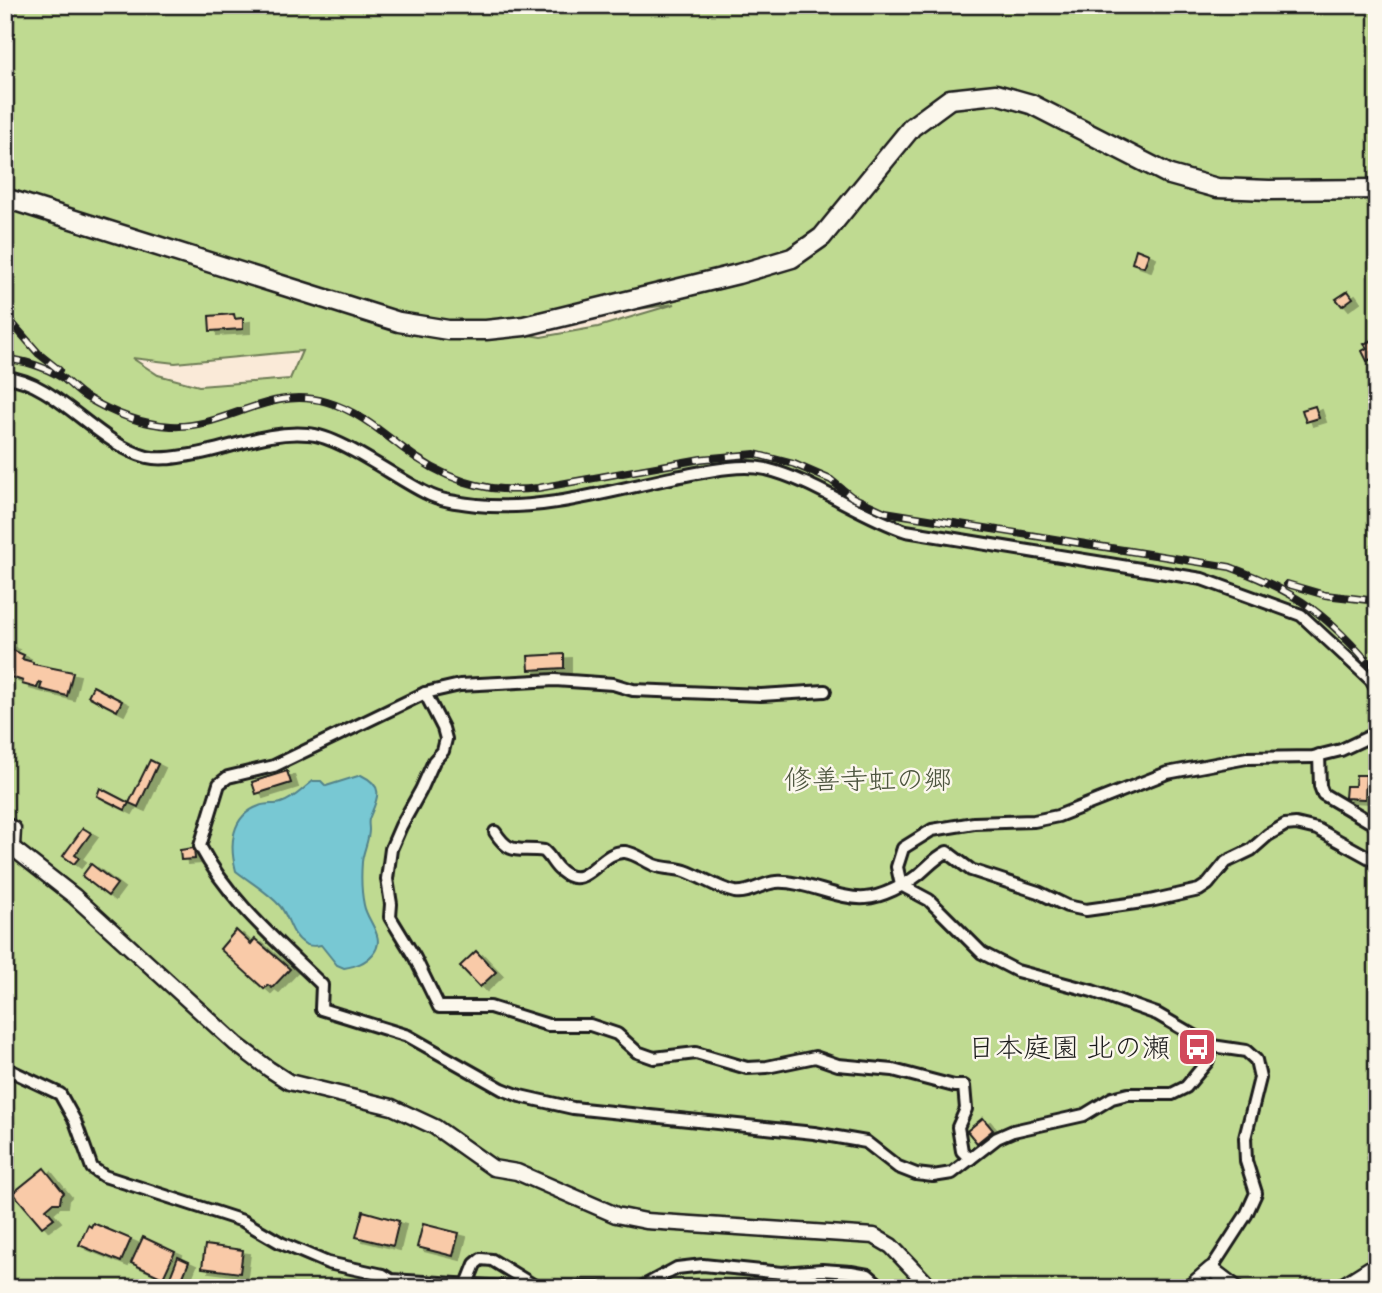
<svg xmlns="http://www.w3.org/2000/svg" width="1382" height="1293" viewBox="0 0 1382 1293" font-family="Caveat,'Klee One',sans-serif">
  <defs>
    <filter id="shadow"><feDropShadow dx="7" dy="4" stdDeviation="0" flood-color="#0004"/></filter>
  </defs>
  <rect width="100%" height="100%" fill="#faead8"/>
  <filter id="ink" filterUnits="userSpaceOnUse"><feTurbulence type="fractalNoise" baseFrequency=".0143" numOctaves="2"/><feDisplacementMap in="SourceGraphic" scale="14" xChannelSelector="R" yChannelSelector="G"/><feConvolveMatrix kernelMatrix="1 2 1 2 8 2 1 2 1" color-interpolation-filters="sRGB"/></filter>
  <g filter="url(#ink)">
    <path fill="#bfda91" stroke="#6e7b56" stroke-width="2" fill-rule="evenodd" d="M5 5H1377V1288H5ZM675 304 598 327 541 337 493 329ZM302 351 290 379 199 386 158 375 132 358 175 363Z"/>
    <path fill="#78c8d3" stroke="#53838a" stroke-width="2" d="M361 775C386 787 377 799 369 819 368 824 369 825 369 830 369 841 363 851 362 862 361 875 361 891 364 905 367 922 387 937 373 954 365 963 356 966 344 968L337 965 321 945C316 946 310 947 305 944 290 935 290 918 280 906 267 891 251 883 236 871 229 845 231 816 259 806 266 803 274 805 281 803 294 799 302 789 313 781H321L326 786Z"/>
    <g fill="#f9caa8" stroke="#1c1c1c" stroke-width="2" filter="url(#shadow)">
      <polygon points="1136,249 1149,254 1144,267 1132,263"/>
      <polygon points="1348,291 1353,298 1342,306 1336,299"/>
      <polygon points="234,314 235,319 243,318 243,329 210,331 209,316"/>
      <polygon points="1377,337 1377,363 1374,364 1371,359 1367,361 1362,351 1367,348 1364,344"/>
      <polygon points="1315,406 1319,418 1306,422 1302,410"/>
      <polygon points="5,643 12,646 10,649 24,655 22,659 33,662 33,664 73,672 67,696 40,689 42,683 39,682 37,688 22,684 23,681 11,677 12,673 5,671"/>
      <polygon points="564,654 564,668 529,670 528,656"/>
      <polygon points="93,686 122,701 117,711 88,696"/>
      <polygon points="150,760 158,764 138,807 129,803"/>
      <polygon points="287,771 291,783 256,794 252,782"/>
      <polygon points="1356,775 1366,775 1365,799 1345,798 1346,786 1355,786"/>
      <polygon points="100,788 129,803 125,810 97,796"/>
      <polygon points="83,828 91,833 75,855 79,858 74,864 63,856"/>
      <polygon points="194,848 195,859 181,860 180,850"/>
      <polygon points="91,864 117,884 108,896 82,876"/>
      <polygon points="236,930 251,944 255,939 290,969 272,988 268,985 264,989 220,949"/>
      <polygon points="476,951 496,972 480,987 460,966"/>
      <polygon points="983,1118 993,1130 977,1143 967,1131"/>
      <polygon points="44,1168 64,1193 61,1196 60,1203 53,1203 46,1209 54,1218 42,1227 13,1193"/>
      <polygon points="363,1211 399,1221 393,1246 356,1237"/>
      <polygon points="93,1223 131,1239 121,1262 79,1245 88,1225 91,1227"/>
      <polygon points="423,1224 459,1233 453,1256 417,1247"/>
      <polygon points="143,1237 175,1252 163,1278 131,1263"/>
      <polygon points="205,1245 243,1250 240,1273 202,1268"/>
      <polygon points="178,1257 189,1262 180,1284 169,1280"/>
      <polygon points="342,1279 381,1286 381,1288 340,1288"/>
    </g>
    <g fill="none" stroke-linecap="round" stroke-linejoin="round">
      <defs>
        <g id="pedestrian">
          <path d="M5 377C55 381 97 444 147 457 159 460 172 458 184 456 226 451 265 430 308 434 340 436 395 478 426 493 441 501 461 503 477 505 542 512 613 490 676 477 704 472 738 463 766 469 815 481 858 515 906 531L1202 579 1301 615 1371 680 1377 690"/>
          <path d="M825 691 761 695 633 690 613 684 555 680 460 685 425 693 274 766 228 777 219 784 200 846C229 901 278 942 322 985L321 1009 408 1036 502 1089 520 1096 573 1108 814 1133 866 1142 898 1167 916 1174 933 1176 952 1173 997 1138 1013 1131 1084 1115 1112 1098 1128 1094H1172L1186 1087 1207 1062 1212 1046"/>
          <polyline points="425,693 443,728 446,739 443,751 434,761 421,790 401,826 391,849 387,879 391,904 390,917 415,958 439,1007 490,1007 548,1025 590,1025 617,1034 637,1052 654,1058 696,1053 747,1068 767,1067 815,1057 838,1065 893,1070 954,1086 964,1086 966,1109 958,1127 962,1151 970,1159"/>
          <polyline points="1319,755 1320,786 1323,794 1377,826"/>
          <path d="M495 832C511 857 519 847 544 851 551 857 554 866 561 871 587 893 599 850 625 852 635 853 645 861 654 865 665 869 675 868 685 871 702 877 717 888 735 892 749 894 762 883 776 882 804 880 839 900 865 898 882 897 905 885 918 875 929 866 935 858 947 852L971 870 1038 892 1067 906 1086 910 1150 901 1199 890 1208 884 1226 862 1251 850 1268 835 1285 825 1296 824 1317 829 1377 862"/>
          <polyline points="5,1068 60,1094 75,1121 92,1168 104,1176 243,1221 281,1243 328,1263 383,1275 391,1280 506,1287 629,1288"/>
          <polyline points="1211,1269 1246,1215 1256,1193 1246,1161 1245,1138 1260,1078 1256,1060 1246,1051 1212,1046 1157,1014 1092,991 1017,971 982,953 929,900 901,885 897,867 903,848 932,830 974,823 1034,821 1058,816 1167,773 1247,758 1313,757 1341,750 1377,733"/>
          <polyline points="467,1284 475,1264 481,1259 492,1260 533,1285"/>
          <polyline points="640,1288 677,1268 703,1265 782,1273 822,1270 851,1272 868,1275 883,1288"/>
        </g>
        <g id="minor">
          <polyline points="5,825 13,829 12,846"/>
          <polyline points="5,842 74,896 236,1044 269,1069 289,1082 392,1107 435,1127 493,1168 517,1172 616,1215 646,1221 874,1236 891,1246 931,1288"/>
          <polyline points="1189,1288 1211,1269 1236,1288"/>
          <polyline points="1339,1288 1377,1264"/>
        </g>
        <polyline id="tertiary" points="5,198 399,322 448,330 486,330 524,326 738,274 792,258 822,237 912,127 950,99 996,94 1031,104 1170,175 1217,188 1269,190 1377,189"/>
      </defs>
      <use href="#pedestrian" stroke="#1c1c1c" stroke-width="16"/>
      <use href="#minor" stroke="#1c1c1c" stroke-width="19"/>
      <use href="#tertiary" stroke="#1c1c1c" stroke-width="23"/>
      <use href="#pedestrian" stroke="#fbf7ec" stroke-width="10"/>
      <use href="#minor" stroke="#fbf7ec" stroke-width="14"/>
      <use href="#tertiary" stroke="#fbf7ec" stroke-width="18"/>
      <defs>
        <g id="rail">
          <polyline points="5,315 39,354 59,370"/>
          <path d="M5 359C23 360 45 367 61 377 70 383 77 392 86 397 112 413 140 424 171 426 226 429 268 385 327 402 355 410 377 428 400 446 441 478 485 495 538 488L701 459 755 454 794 464 831 480 852 497 885 512 1230 567C1300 593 1330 617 1377 673"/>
          <polyline points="1287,584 1325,595 1377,601"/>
        </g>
      </defs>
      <use href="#rail" stroke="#1c1c1c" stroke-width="8"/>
      <use href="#rail" stroke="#fbf7ec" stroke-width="5" stroke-dasharray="16" stroke-linecap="butt"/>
    </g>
  </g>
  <defs>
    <symbol id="bus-square" viewBox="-11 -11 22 22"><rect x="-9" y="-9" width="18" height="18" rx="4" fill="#d1495b" stroke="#fbf7ec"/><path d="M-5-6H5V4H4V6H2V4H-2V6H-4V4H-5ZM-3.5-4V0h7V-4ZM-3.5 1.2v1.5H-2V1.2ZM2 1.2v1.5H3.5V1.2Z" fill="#fff"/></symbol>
  </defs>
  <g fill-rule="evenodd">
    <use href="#bus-square" x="1175" y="1025" width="44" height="44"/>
  </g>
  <g text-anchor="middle" stroke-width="5" stroke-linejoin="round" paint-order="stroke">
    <g font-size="28" fill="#4d553f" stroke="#fbf7ec">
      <text x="868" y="789">修善寺虹の郷</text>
    </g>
    <g font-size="28" fill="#1c1c1c" stroke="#fbf7ec" text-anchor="end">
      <text x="1170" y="1057">日本庭園 北の瀬</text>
    </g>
  </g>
  <rect width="1382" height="1293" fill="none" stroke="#fbf7ec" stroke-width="28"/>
  <rect x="14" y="14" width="1354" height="1265" fill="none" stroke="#1c1c1c" stroke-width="2.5" filter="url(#ink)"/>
</svg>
